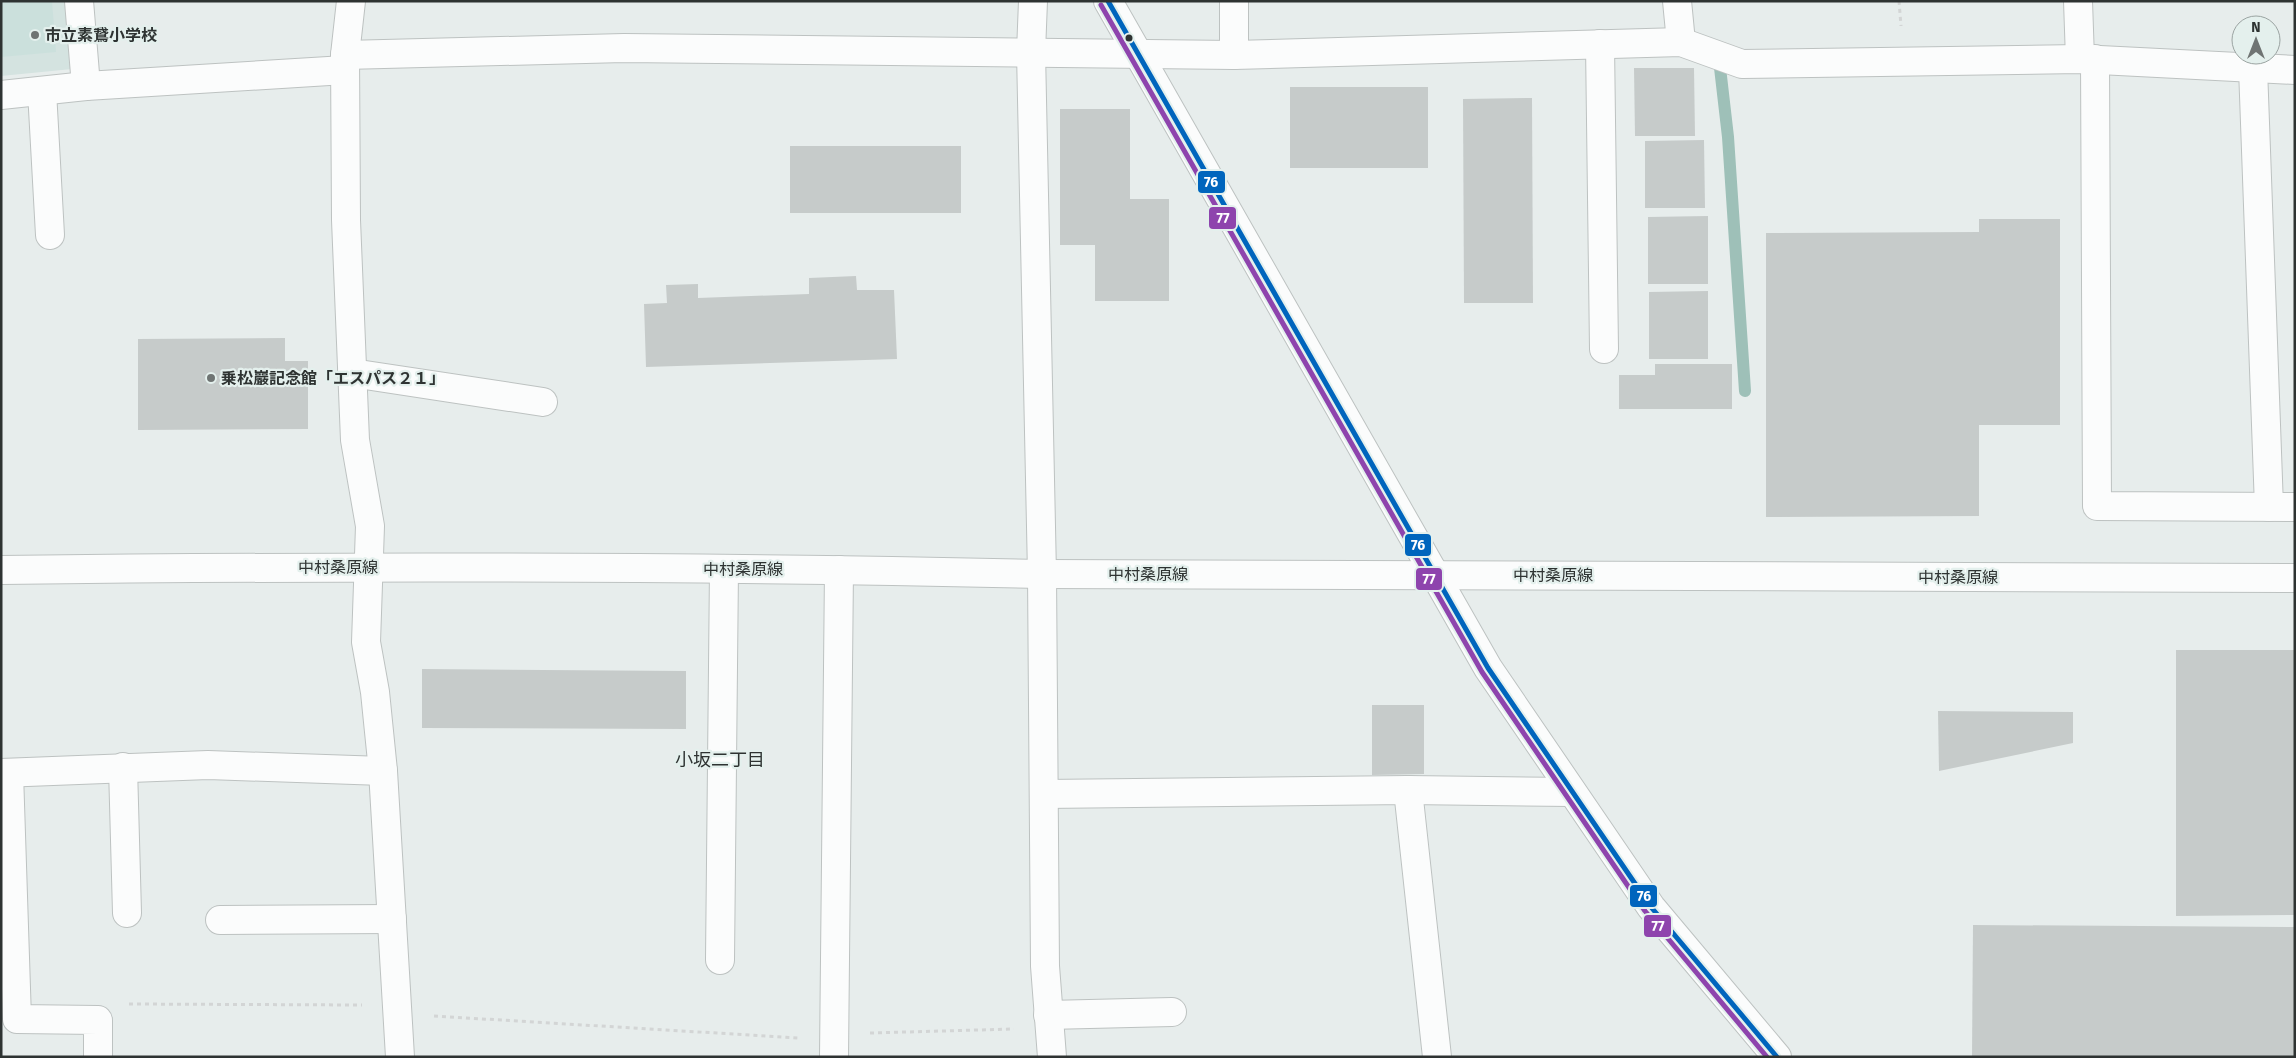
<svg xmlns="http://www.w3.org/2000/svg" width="2296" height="1058" viewBox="0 0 2296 1058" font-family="'Fira Sans','Noto Sans JP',sans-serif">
  <rect width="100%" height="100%" fill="#e7edec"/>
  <polygon fill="#d4e3e0" points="1,1 66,1 72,69 1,76"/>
  <polygon fill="#cbe0dc" points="1,1 52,1 56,52 1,57"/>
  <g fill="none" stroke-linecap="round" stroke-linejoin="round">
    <polyline stroke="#9ec0b8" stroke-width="12" points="1719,59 1728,137 1745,391"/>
  </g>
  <g fill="#c6cbca">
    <polygon points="1634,68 1694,68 1695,136 1635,136"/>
    <rect x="1290" y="87" width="138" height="81"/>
    <polygon points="1532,98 1533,303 1464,303 1463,99"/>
    <polygon points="1060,109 1130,109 1130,199 1169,199 1169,301 1095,301 1095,245 1060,245"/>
    <polygon points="1704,140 1705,208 1645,208 1645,141"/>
    <rect x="790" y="146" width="171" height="67"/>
    <polygon points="1708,216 1708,284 1648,284 1648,217"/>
    <polygon points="1979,219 2060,219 2060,425 1979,425 1979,516 1766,517 1766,233 1979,232"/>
    <polygon points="856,276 857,290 894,290 897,359 646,367 644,304 667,303 666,285 698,284 698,298 809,294 809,278"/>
    <polygon points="1708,291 1708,359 1649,359 1649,292"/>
    <polygon points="285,338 285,361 308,361 308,429 138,430 138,339"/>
    <polygon points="1655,364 1732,364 1732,409 1619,409 1619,375 1655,375"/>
    <polygon points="2176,650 2295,650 2295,915 2176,916"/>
    <polygon points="422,669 686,671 686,729 422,728"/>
    <polygon points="1372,705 1424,705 1424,774 1372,775"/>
    <polygon points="1938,711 2073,712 2073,743 1939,771"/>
    <polygon points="1973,925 2295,927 2295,1057 1972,1057"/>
  </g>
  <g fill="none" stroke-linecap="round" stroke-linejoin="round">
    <defs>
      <g id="minor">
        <polyline points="79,1 86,86"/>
        <polyline points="351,1 345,55 346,220 355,440 370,526 366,642 375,692 383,771 400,1057"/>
        <polyline points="1033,1 1031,52 1042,574 1045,966 1052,1057"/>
        <polyline points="1234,1 1234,55"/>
        <polyline points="1677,1 1681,42"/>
        <polyline points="2078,1 2080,59"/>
        <polyline points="1600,44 1604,349"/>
        <polyline points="345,55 624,48 1234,55 1681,42 1742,64 2080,59 2295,70"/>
        <polyline points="2095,59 2097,506 2295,507"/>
        <polyline points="2253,68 2269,507"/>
        <polyline points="42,91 50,235"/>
        <polyline points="1,95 86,86 345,70"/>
        <polyline points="352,373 543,402"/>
        <path d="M1 570C348 566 695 566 1042 574L2295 578"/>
        <polyline points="123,767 127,913"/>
        <polyline points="1,773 208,765 383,771"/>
        <polyline points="9,773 17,1019 98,1020 98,1057"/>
        <polyline points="1408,790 1437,1057"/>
        <polyline points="1044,794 1408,790 1571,792"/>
        <polyline points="220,920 392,919"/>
        <polyline points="720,960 724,569"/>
        <polyline points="1048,1015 1172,1012"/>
        <polyline points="834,1057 839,570"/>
      </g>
      <polyline id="major" points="1108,1 1488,668 1651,907 1777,1057"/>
    </defs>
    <use href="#minor" stroke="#bdc2c1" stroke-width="30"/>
    <use href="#major" stroke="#bdc2c1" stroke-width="30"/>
    <g stroke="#d3d5d5" stroke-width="3" stroke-dasharray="4 4" stroke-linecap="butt">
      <polyline points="1899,1 1901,26"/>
      <polyline points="129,1004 362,1005"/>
      <polyline points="434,1016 799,1038"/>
      <polyline points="870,1033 1014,1029"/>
    </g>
    <use href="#minor" stroke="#fbfcfc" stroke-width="28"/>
    <use href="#major" stroke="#fbfcfc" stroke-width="28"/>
    <defs>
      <polyline id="bus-1" points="1108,1 1488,668 1651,907 1777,1057"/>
      <polyline id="bus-2" points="1101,5 1482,672 1645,911 1767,1057"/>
    </defs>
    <use href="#bus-1" stroke="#e4f0ed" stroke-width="9"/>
    <use href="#bus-2" stroke="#e4f0ed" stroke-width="9"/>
    <use href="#bus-1" stroke="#0065bd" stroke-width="5"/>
    <use href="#bus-2" stroke="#8e44ad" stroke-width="5"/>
  </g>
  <g fill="#6f7473" stroke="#e4f0ed" stroke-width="2">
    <circle cx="35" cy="35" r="5"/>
    <circle cx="211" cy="378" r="5"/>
  </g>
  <circle fill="#2e3332" stroke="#e4f0ed" stroke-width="2" cx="1129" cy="38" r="4.5"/>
  <g text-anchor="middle" stroke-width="4.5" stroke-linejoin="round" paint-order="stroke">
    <g font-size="16" font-weight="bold" fill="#2e3332" stroke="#e4f0ed" text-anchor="start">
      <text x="45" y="41">市立素鵞小学校</text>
      <text x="221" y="384">乗松巖記念館「エスパス２１」</text>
    </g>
    <g font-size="16" fill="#2e3332" stroke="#e4f0ed">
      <text x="338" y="573">中村桑原線</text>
      <text x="743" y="575">中村桑原線</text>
      <text x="1148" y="580">中村桑原線</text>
      <text x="1553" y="581">中村桑原線</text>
      <text x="1958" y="583">中村桑原線</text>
    </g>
    <g font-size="18" fill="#2e3332" stroke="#e4f0ed">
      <text x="720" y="766">小坂二丁目</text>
    </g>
  </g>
  <g stroke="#e4f0ed" stroke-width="2">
    <rect x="1197" y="170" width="29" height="24" rx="5" fill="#0065bd"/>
    <rect x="1208" y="206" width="29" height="24" rx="5" fill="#8e44ad"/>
    <rect x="1404" y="533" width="28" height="24" rx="5" fill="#0065bd"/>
    <rect x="1415" y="567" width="28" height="24" rx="5" fill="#8e44ad"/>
    <rect x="1629" y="884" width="29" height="24" rx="5" fill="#0065bd"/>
    <rect x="1643" y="914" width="29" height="24" rx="5" fill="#8e44ad"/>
  </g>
  <g font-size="14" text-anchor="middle" font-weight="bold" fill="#fff">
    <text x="1211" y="187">76</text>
    <text x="1223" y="223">77</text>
    <text x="1418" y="550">76</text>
    <text x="1429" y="584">77</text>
    <text x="1644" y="901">76</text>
    <text x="1658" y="931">77</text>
  </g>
  <rect width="2296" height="1058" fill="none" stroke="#2e3332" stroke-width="5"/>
  <g transform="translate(2256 40)"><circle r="24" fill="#e4f0ed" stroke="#9ba4a2"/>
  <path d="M0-4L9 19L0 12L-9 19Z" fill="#6f7473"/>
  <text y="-8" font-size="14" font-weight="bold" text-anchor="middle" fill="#2e3332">N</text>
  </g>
</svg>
